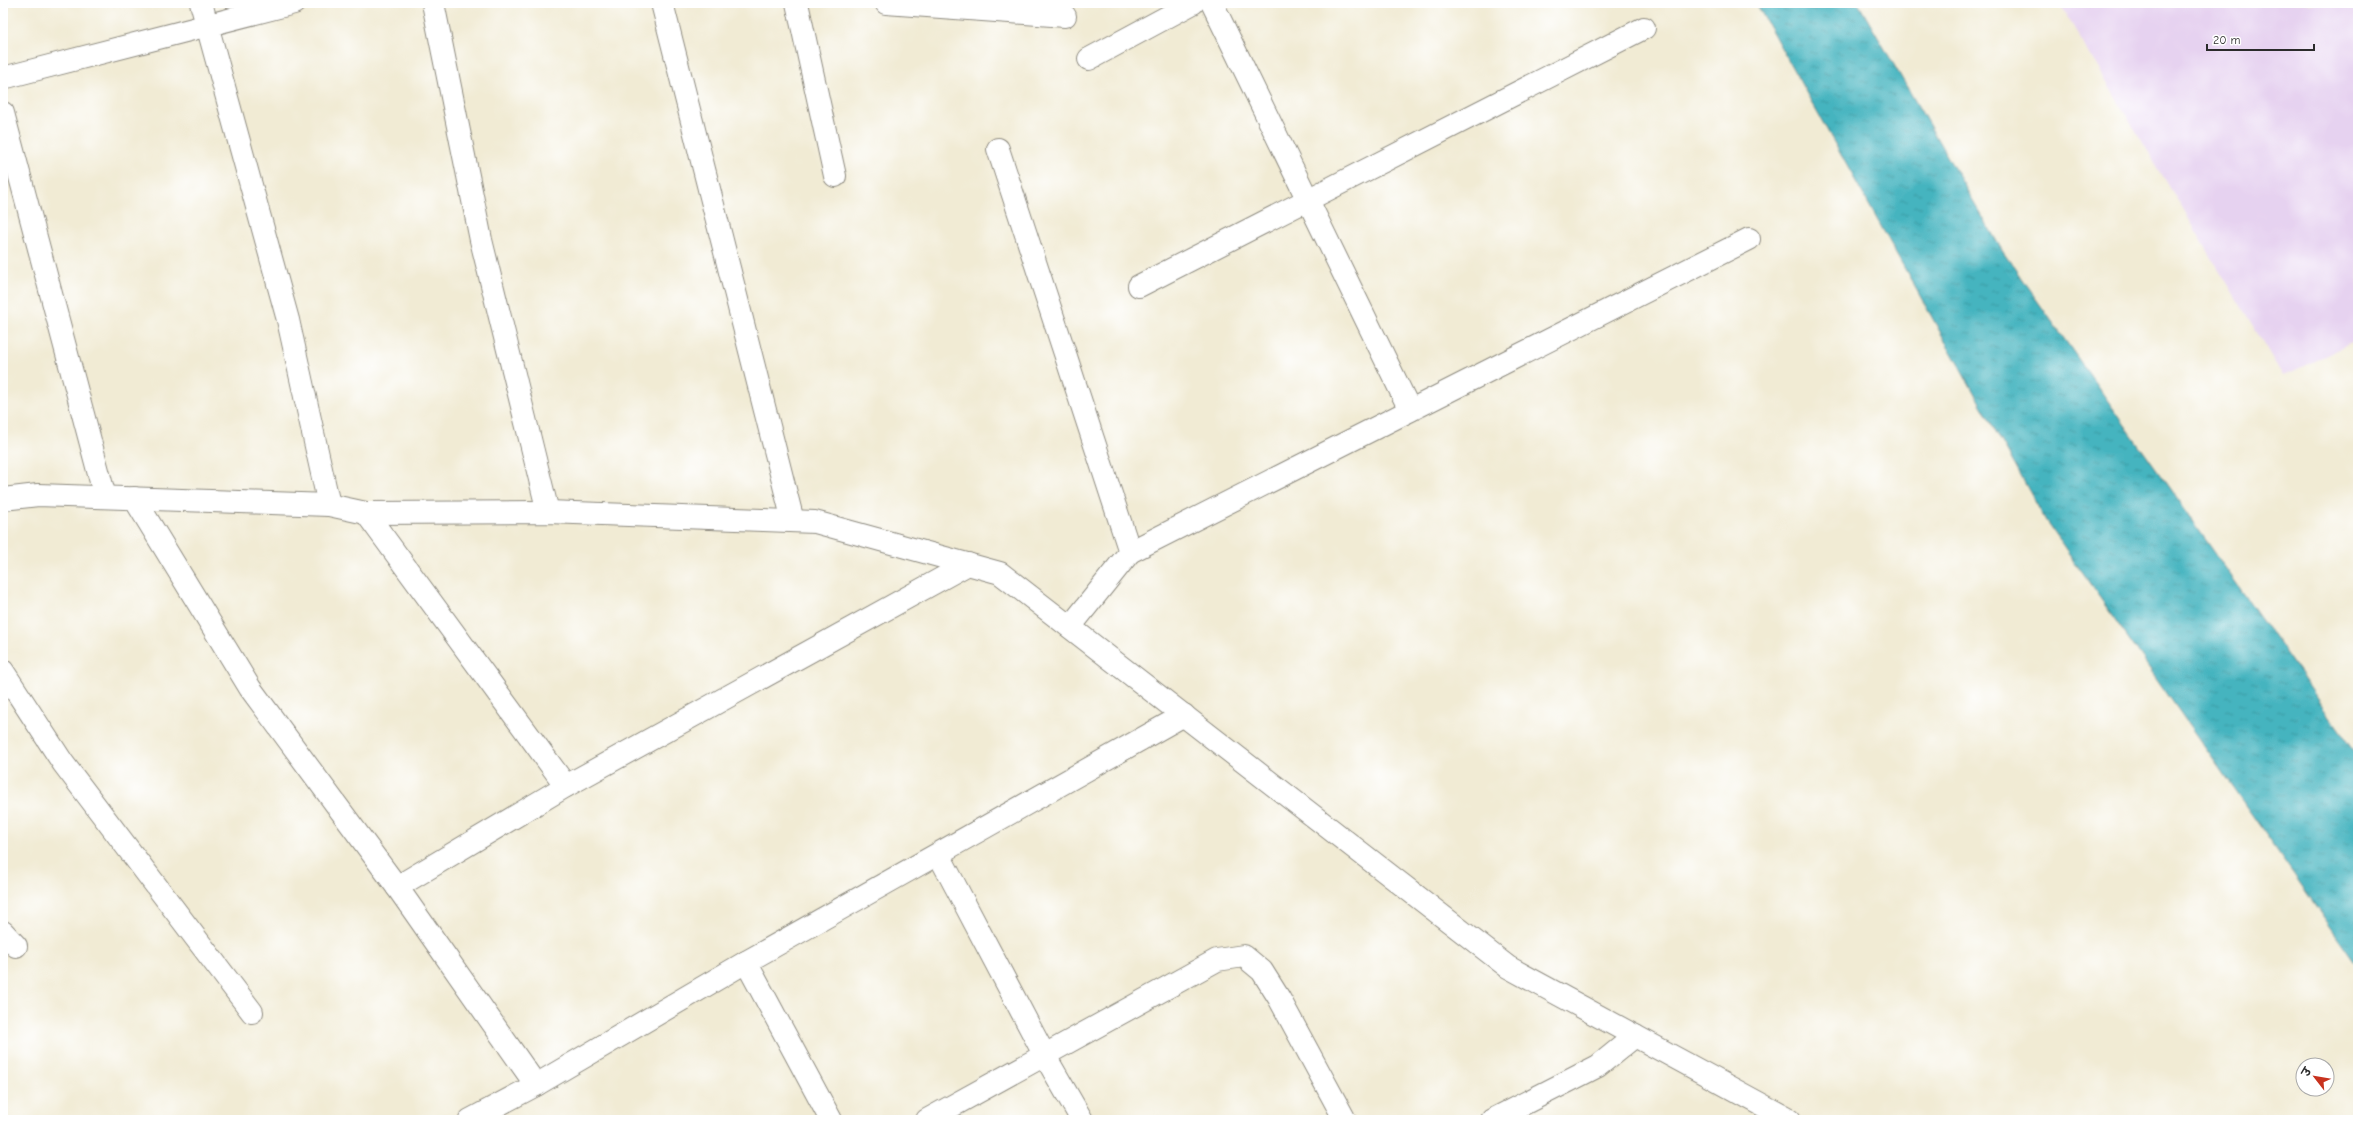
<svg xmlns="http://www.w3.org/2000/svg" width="2361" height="1123" viewBox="0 0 2361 1123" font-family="'Comic Neue','Playpen Sans Deva',sans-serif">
  <defs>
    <pattern id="water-ripples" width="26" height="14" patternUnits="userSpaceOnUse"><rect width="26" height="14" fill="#45b4bf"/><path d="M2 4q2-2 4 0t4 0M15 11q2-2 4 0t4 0" fill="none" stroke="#3a939b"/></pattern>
  </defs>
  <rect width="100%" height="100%" fill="#fff"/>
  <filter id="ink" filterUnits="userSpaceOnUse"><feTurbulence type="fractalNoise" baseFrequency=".025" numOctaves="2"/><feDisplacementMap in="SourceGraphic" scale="8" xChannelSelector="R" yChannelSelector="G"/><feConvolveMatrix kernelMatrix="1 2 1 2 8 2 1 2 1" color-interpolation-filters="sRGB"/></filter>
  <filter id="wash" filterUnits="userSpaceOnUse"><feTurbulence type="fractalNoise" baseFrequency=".012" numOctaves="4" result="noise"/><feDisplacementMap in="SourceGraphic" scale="16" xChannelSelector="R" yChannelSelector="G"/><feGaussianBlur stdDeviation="0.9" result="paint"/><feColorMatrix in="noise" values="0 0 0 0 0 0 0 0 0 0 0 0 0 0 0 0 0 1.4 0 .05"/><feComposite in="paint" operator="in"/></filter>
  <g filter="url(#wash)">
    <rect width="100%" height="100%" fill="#f1ebd4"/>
    <polygon fill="#e6d2f0" points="2069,3 2358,3 2358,340 2283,376 2062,8"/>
    <polygon fill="url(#water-ripples)" stroke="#387075" points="1756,3 1858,3 2003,252 2358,756 2358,966 2046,521"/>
  </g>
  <g filter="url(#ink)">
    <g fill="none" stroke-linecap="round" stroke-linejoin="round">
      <defs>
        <g id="minor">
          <polyline points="201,3 288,320 329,505"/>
          <polyline points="433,3 481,240 548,512"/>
          <polyline points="662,3 793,521"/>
          <polyline points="797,3 835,176"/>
          <polyline points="886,3 1065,16"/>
          <polyline points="1212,3 1410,410"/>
          <polyline points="1089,59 1193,3"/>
          <polyline points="3,78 294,3"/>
          <polyline points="3,113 105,497"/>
          <polyline points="998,149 1130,552"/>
          <polyline points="1139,286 1644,28"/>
          <polyline points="134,498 250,688 397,887 536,1085"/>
          <polyline points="3,499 38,495 329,505 366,513 548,512 815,522 1000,573 1508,967 1790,1120"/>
          <polyline points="366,513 566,786"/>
          <polyline points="1070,627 1130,552 1749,239"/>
          <polyline points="3,671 63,763 252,1012"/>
          <polyline points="939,855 1045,1056 1082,1120"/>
          <polyline points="397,887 566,786 968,564"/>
          <polyline points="3,932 16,946"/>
          <polyline points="746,962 831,1120"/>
          <polyline points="470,1120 536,1085 746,962 1184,715"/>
          <polyline points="927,1120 1217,960 1244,956 1262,971 1279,998 1345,1120"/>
          <polyline points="1492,1120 1598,1066 1635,1036"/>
        </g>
      </defs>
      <use href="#minor" stroke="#8e8b80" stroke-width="24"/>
      <use href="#minor" stroke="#fff" stroke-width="22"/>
    </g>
  </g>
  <rect width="2361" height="1123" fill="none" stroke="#fff" stroke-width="16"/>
  <g transform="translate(2315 1077) rotate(301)"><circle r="19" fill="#ffffff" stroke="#aaaaaa"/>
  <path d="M0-3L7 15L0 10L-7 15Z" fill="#c8321e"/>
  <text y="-6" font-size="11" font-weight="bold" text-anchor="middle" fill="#2b2b2b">उ</text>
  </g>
  <path d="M2207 44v6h107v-6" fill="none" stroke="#2b2b2b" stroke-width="2"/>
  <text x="2213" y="44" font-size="12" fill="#2b2b2b" stroke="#ffffff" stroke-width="3" paint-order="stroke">20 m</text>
</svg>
